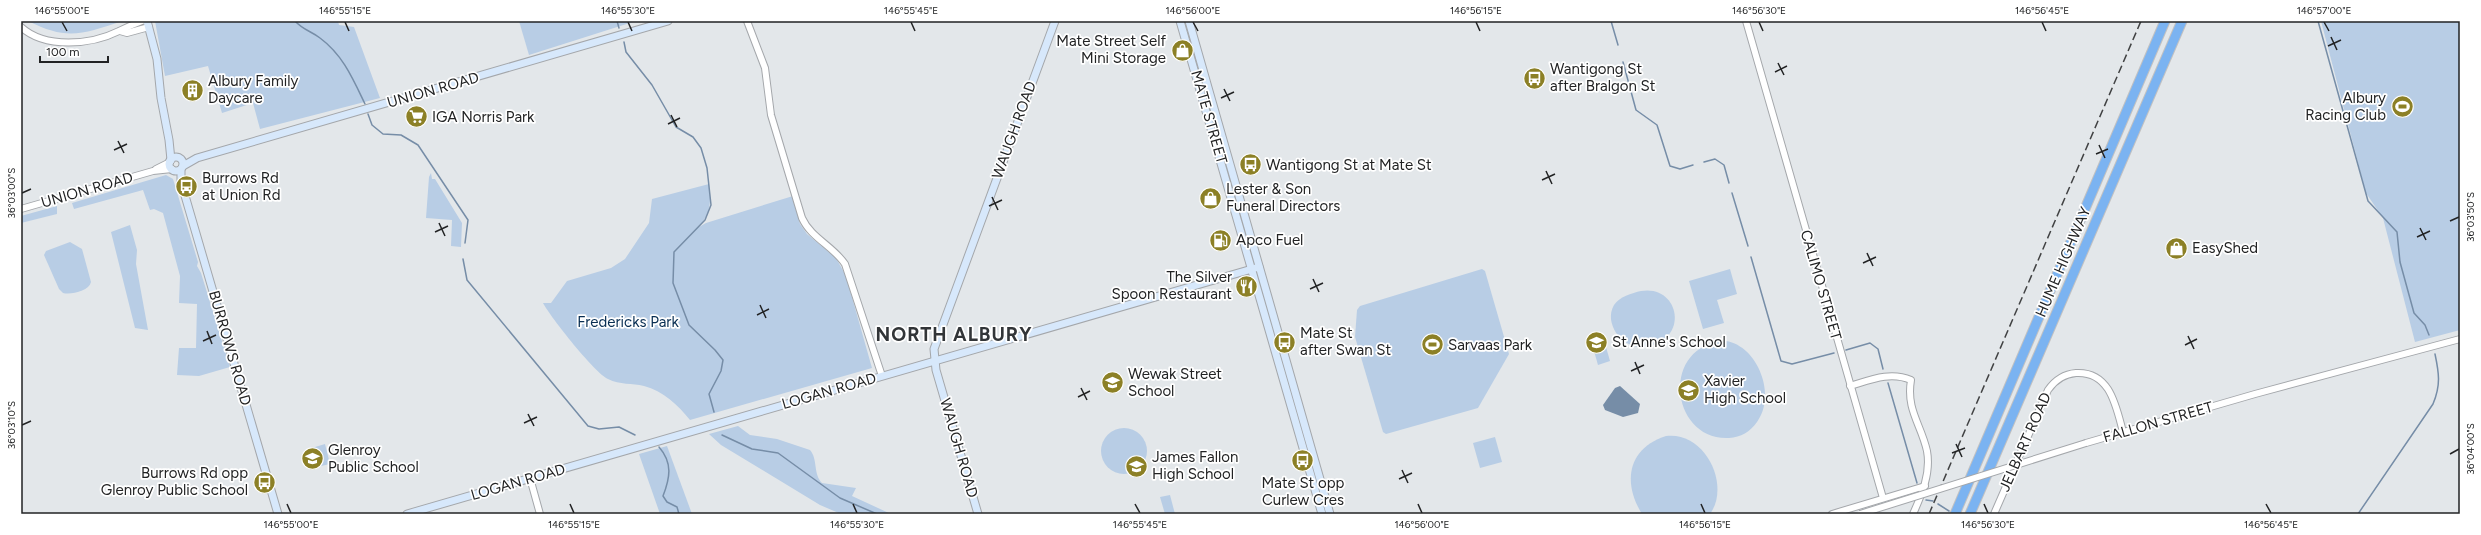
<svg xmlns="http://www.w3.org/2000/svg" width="2481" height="535" viewBox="0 0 2481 535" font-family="Figtree,sans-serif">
  <rect width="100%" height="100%" fill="#e3e7ea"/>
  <g fill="#b8cde5">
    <path d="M28 21H123C82 34 68 41 28 21Z"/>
    <polygon points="155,21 338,21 339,25 354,27 380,98 260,129 253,103 222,113 208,66 165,76"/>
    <polygon points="519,21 636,21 529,55"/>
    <polygon points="2321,21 2460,21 2460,330 2415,342 2383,218 2366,193"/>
    <polygon points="431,173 432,179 435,179 462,223 461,247 451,246 452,220 426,218 429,177"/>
    <polygon points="166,175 173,179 198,262 197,266 201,273 230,367 199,376 177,375 179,348 196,348 197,304 179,303 180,276 163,213 154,209 150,210 143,190 74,209 72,203"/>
    <path d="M709 184C711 204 711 211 699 227L706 223 793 196 800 224 807 234 836 258 846 276 872 368 690 420C678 405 663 391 644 386 632 383 620 385 608 379 595 373 551 318 543 303H551L567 281 611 268 625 259 649 223 652 199Z"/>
    <polygon points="57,206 57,214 21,223 21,216"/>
    <polygon points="130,225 137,250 136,264 148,330 135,328 111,232"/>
    <path d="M70 242 82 249 91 282C89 291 71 295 63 293L59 289 44 255 46 251Z"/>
    <polygon points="1482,269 1485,271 1509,354 1478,408 1386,434 1383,432 1355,337 1357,310 1360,306"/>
    <polygon points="1730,269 1737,294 1717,300 1724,323 1703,329 1689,281"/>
    <path d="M1641 291C1680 284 1691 342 1643 347 1623 349 1603 324 1614 305 1619 297 1632 293 1641 291Z"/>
    <polygon points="1604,340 1610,361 1598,365 1592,344"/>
    <path d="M1726 341C1758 346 1777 396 1757 422 1750 432 1741 437 1729 438 1670 441 1659 344 1726 341Z"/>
    <path d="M738 426 750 435 777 439 810 450C818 459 813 474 822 483L856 488 852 496 891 514H841L820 505 721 445 709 434Z"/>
    <circle cx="1124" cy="451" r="23"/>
    <path d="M1666 436C1705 431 1731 485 1710 514H1642C1622 482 1628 448 1666 436Z"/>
    <polygon points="1495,437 1502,462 1480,468 1473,443"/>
    <polygon points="325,444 330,464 321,466 317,455 320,466 310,469 305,450"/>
    <polygon points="667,446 692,514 660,514 639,454"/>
    <polygon points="1170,495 1175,514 1165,514 1160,497"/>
  </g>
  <polygon fill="#768da7" points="1620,386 1640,404 1638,413 1623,417 1605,410 1603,405 1615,388"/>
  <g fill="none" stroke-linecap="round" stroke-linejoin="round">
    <g stroke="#768da7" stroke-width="1.5">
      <path d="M295 21C303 30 311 31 320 38 343 55 353 79 365 104"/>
      <polyline points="617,21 619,28"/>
      <polyline points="1611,21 1618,45"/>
      <polyline points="2318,21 2368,201 2397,232 2400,262 2414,313 2425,325 2429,335"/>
      <polyline points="624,42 626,52 652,85 676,127 693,137 701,148 707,168 711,205 705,220 674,252 673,283 689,325 715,350 723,360 721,371 709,394 714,412"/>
      <polyline points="1623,62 1636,110 1657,125 1670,166 1680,169 1693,165"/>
      <polyline points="368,114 372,125 383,134 401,135 418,145 468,220 465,243"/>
      <polyline points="1704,162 1715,159 1724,165 1729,183"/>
      <polyline points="1732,193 1748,246"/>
      <polyline points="1751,257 1781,361 1792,364 1834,353"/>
      <polyline points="463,259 467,280 588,426 599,429 619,427 635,435"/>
      <polyline points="1846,350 1870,343 1878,349 1883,369"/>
      <polyline points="1888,383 1917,483"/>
      <polyline points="722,435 752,449 778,453 840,498 877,514"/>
      <path d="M659 447C673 463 670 478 663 496L667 502 677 507 679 514"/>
      <polyline points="1926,500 1933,501"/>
      <polyline points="1938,504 1949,511"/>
      <path d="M2358 514 2433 404C2441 385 2439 373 2435 354"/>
    </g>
    <defs>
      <g id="tertiary">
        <path d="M747 21 765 68 771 115 802 218C811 238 833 246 845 264L882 376"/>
        <polyline points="1746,21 1883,498"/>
        <path d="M21 27C45 49 91 45 119 31 127 27 134 24 142 21"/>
        <polyline points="120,31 127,33 149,27"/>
        <polyline points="156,169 170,162"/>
        <polyline points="21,209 153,171 172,169"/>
        <path d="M1850 386C1870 380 1890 371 1911 380 1906 410 1921 424 1927 451 1931 473 1922 494 1913 514"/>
        <polyline points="2086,443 2255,394 2460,339"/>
        <polyline points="530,478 540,514"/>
        <polyline points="1832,514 1925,486"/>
        <path d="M1994 514 2048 390C2055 380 2064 374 2076 373 2110 371 2116 406 2123 432"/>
      </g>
      <g id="secondary">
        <polyline points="147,21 157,59 161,98 169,140 171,160"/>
        <polyline points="1180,21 1322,514"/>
        <polyline points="1189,21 1330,514"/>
        <circle cx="176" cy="164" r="7"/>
        <polyline points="183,166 197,158 668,21"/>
        <polyline points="181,169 181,182 278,514"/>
        <polyline points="407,514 1259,267"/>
        <polyline points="978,514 936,370 934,349 1055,21"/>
      </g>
      <g id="motorway">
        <polyline points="1955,514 2165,21"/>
        <polyline points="1970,514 2182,21"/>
      </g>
    </defs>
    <use href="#tertiary" stroke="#a4a7ab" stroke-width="8"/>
    <use href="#secondary" stroke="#a4a7ab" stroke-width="9"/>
    <use href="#motorway" stroke="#c1c1c2" stroke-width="11"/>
    <use href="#tertiary" stroke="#fff" stroke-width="6"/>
    <use href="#secondary" stroke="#d7e8fb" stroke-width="7"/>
    <use href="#motorway" stroke="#7bb3f1" stroke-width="9"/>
    <polyline stroke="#414243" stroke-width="1.5" stroke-dasharray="8 4" stroke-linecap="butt" points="1929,514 2141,21"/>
    <defs>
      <polyline id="tertiary-bridge" points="1860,514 2086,443"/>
    </defs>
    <use href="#tertiary-bridge" stroke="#a4a7ab" stroke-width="8" stroke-linecap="butt"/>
    <use href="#tertiary-bridge" stroke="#fff" stroke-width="6"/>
  </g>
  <path fill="none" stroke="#222324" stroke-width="1.5" d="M62 22 67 31M345 22 349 31M628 22 632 31M911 22 915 31M1193 22 1198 31M1476 22 1480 31M1759 22 1763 31M2042 22 2046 31M2324 22 2329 31M2331 37 2337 50M2328 46 2341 40M1778 63 1784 75M1775 72 1787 66M1224 89 1230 101M1221 98 1234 92M671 115 677 127M668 124 680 118M118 141 124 153M2099 145 2105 158M114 150 127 144M2096 154 2108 149M1546 171 1552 184M1542 180 1555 174M22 193 31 189M992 197 998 210M989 206 1002 200M2450 221 2459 217M439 223 445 236M2420 228 2426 240M435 232 448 226M2417 237 2430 231M1867 253 1873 266M1863 263 1876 257M1313 279 1319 292M1310 289 1323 283M760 305 766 318M757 315 769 309M207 331 212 344M2188 336 2194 349M203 341 216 335M2185 345 2197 339M1635 362 1640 374M1631 371 1644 365M1081 388 1087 400M1078 397 1090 391M528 414 534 426M524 423 537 417M22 425 31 421M1956 444 1962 457M1952 453 1965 448M2450 454 2459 449M1402 470 1408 483M1399 479 1412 473M287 504 291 513M570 504 574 513M853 504 857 513M1135 504 1140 513M1418 504 1422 513M1701 504 1705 513M1984 504 1988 513M2266 504 2271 513"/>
  <defs>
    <symbol id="shop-disc" viewBox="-11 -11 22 22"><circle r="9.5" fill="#8c8026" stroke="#fff"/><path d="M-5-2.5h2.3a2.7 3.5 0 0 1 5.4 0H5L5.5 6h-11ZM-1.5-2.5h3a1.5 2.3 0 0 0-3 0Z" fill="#fff"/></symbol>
    <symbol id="bus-disc" viewBox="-11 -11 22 22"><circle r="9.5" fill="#8c8026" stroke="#fff"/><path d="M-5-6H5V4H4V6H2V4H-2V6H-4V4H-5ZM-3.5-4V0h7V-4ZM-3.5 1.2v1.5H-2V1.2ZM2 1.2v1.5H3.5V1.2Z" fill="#fff"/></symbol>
    <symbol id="building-disc" viewBox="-11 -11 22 22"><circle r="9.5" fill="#8c8026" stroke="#fff"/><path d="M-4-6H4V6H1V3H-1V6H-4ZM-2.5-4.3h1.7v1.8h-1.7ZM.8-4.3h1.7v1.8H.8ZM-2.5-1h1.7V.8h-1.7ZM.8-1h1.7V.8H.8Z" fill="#fff"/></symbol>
    <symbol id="stadium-disc" viewBox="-11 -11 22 22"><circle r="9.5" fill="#8c8026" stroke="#fff"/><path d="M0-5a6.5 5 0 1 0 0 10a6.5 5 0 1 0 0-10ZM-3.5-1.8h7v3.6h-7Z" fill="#fff"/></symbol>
    <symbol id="supermarket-disc" viewBox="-11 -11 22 22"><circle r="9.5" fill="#8c8026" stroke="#fff"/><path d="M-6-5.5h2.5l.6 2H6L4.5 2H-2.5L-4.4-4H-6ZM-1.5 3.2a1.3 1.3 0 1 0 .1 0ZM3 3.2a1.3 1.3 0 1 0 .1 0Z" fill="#fff"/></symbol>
    <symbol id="fuel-disc" viewBox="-11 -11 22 22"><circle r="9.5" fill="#8c8026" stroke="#fff"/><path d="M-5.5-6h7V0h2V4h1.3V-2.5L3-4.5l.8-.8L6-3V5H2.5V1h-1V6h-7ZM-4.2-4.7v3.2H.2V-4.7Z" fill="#fff"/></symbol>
    <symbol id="restaurant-disc" viewBox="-11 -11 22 22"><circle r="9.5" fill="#8c8026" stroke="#fff"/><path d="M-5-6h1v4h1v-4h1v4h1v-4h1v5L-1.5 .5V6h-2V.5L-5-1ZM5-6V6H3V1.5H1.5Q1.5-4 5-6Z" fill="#fff"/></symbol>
    <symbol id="school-disc" viewBox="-11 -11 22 22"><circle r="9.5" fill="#8c8026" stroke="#fff"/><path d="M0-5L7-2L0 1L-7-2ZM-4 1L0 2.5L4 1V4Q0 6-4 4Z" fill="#fff"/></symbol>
  </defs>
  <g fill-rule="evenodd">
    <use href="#shop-disc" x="1170" y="38" width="25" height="25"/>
    <use href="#bus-disc" x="1522" y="66" width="25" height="25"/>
    <use href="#building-disc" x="180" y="78" width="25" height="25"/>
    <use href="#stadium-disc" x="2390" y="94" width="25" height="25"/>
    <use href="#supermarket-disc" x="404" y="104" width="25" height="25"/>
    <use href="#bus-disc" x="1238" y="152" width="25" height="25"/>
    <use href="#bus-disc" x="174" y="174" width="25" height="25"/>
    <use href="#shop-disc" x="1198" y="186" width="25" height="25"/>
    <use href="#fuel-disc" x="1208" y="228" width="25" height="25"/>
    <use href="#shop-disc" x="2164" y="236" width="25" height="25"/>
    <use href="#restaurant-disc" x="1234" y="274" width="25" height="25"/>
    <use href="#bus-disc" x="1272" y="330" width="25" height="25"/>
    <use href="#school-disc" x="1584" y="330" width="25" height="25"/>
    <use href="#stadium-disc" x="1420" y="332" width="25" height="25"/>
    <use href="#school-disc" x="1100" y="370" width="25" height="25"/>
    <use href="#school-disc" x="1676" y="378" width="25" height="25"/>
    <use href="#school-disc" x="300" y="446" width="25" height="25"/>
    <use href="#bus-disc" x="1290" y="448" width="25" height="25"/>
    <use href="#school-disc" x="1124" y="454" width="25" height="25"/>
    <use href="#bus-disc" x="252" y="470" width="25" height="25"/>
  </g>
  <g text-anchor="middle" stroke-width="3.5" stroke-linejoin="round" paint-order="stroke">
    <g font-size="15" fill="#222324" stroke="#fff" text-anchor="start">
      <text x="1166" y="46" text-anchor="end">Mate Street Self<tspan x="1166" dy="17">Mini Storage</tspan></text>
      <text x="1550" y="74">Wantigong St<tspan x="1550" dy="17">after Bralgon St</tspan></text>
      <text x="208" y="86">Albury Family<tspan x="208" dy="17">Daycare</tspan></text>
      <text x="2386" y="103" text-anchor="end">Albury<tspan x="2386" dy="17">Racing Club</tspan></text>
      <text x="432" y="122">IGA Norris Park</text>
      <text x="1266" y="170">Wantigong St at Mate St</text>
      <text x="202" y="183">Burrows Rd<tspan x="202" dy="17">at Union Rd</tspan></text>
      <text x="1226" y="194">Lester &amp; Son<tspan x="1226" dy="17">Funeral Directors</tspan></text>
      <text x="1236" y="245">Apco Fuel</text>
      <text x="2192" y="253">EasyShed</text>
      <text x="1232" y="282" text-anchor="end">The Silver<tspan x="1232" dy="17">Spoon Restaurant</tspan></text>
      <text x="1300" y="338">Mate St<tspan x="1300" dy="17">after Swan St</tspan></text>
      <text x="1612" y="347">St Anne's School</text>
      <text x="1448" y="350">Sarvaas Park</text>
      <text x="1128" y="379">Wewak Street<tspan x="1128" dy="17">School</tspan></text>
      <text x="1704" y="386">Xavier<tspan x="1704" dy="17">High School</tspan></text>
      <text x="328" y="455">Glenroy<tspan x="328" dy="17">Public School</tspan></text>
      <text x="1152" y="462">James Fallon<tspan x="1152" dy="17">High School</tspan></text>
      <text x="248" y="478" text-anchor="end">Burrows Rd opp<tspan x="248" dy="17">Glenroy Public School</tspan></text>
      <text x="1303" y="488" text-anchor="middle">Mate St opp<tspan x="1303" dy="17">Curlew Cres</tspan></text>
    </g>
    <g font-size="15" fill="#222324" stroke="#fff">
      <text transform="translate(433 90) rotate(-16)" y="5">UNION ROAD</text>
      <text transform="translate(1209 117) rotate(74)" y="5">MATE STREET</text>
      <text transform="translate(1014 130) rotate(-70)" y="5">WAUGH ROAD</text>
      <text transform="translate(87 190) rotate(-16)" y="5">UNION ROAD</text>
      <text transform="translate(2063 262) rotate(-67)" y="5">HUME HIGHWAY</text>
      <text transform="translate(1821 285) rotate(74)" y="5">CALIMO STREET</text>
      <text transform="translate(230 348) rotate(74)" y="5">BURROWS ROAD</text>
      <text transform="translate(829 391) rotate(-16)" y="5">LOGAN ROAD</text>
      <text transform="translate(2158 422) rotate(-16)" y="5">FALLON STREET</text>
      <text transform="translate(2025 442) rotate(-66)" y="5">JELBART ROAD</text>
      <text transform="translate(959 448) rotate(74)" y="5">WAUGH ROAD</text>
      <text transform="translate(518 482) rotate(-16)" y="5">LOGAN ROAD</text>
    </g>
    <g font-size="15" fill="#082e52" stroke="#fff">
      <text x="628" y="327">Fredericks Park</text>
    </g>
    <g font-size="19" font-weight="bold" letter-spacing="1" fill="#323538" stroke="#fff">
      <text x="954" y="341">NORTH ALBURY</text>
    </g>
  </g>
  <rect width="2481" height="535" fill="none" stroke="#ffffff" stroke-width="44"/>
  <path d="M40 56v6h68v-6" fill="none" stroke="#222324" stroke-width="2"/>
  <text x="46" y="56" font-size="12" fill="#222324" stroke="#ffffff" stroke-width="3" paint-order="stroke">100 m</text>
  <rect x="22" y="22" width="2437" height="491" fill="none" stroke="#222324" stroke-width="1.5"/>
  <g font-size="10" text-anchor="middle" fill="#222324">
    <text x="62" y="14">146°55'00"E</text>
    <text x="345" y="14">146°55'15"E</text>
    <text x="628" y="14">146°55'30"E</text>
    <text x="911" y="14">146°55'45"E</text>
    <text x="1193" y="14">146°56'00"E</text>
    <text x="1476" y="14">146°56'15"E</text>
    <text x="1759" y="14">146°56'30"E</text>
    <text x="2042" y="14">146°56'45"E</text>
    <text x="2324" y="14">146°57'00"E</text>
    <text transform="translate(11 193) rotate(-90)" y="4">36°03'00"S</text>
    <text transform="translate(2470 217) rotate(-90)" y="4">36°03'50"S</text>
    <text transform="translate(11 425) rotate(-90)" y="4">36°03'10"S</text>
    <text transform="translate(2470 449) rotate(-90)" y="4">36°04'00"S</text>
    <text x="291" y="528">146°55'00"E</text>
    <text x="574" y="528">146°55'15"E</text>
    <text x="857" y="528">146°55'30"E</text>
    <text x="1140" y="528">146°55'45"E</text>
    <text x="1422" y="528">146°56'00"E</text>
    <text x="1705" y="528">146°56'15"E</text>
    <text x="1988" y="528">146°56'30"E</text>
    <text x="2271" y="528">146°56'45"E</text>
  </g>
</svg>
